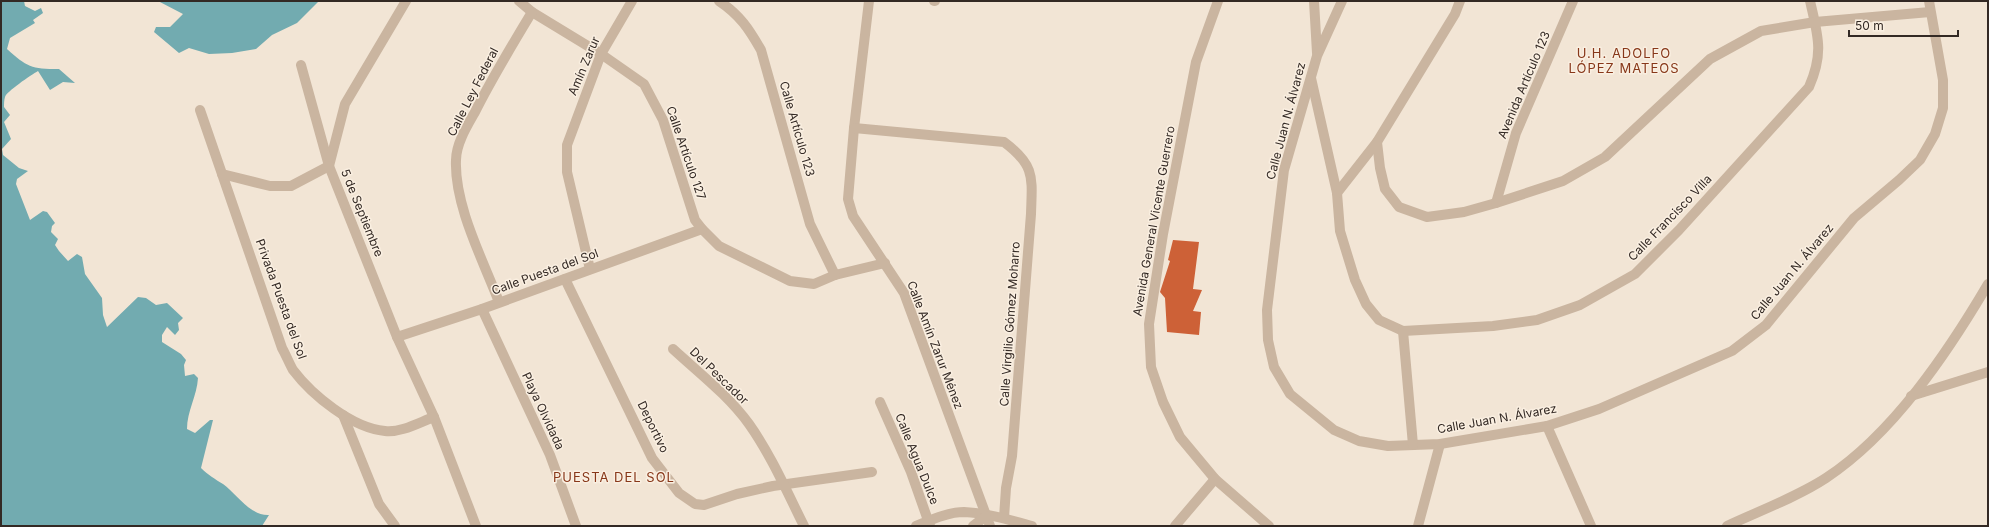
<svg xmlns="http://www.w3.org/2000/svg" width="1989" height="527" viewBox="0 0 1989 527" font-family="Inter,sans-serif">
  <rect width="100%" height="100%" fill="#f2e5d5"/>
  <g fill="#72abb0">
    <path d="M1 1H24L25 6 35 11 41 8 43 13 33 20 35 23 10 38 7 49C27 67 31 69 59 69L75 83 63 82 50 90 38 71C31 75 6 92 5 97 4 100 4 104 4 107L10 115 4 122 11 139 2 149 3 155 19 168 28 171 17 179 16 184 30 220 43 211 47 212 55 223 52 226 51 232 58 239 55 245 59 251 68 261 77 254 82 257 85 274 102 298 103 315 107 327 138 297 146 298 156 305 167 303 183 318 178 323 179 330 175 335 167 327 162 335V342L181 354 186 360 184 365 185 376 194 374 198 378C197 396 187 411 187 429L195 433 210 420H213L201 468C208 475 215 479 223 484 237 494 250 516 269 515L262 526H1Z"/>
    <polygon points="158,1 319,1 297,23 272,35 256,49 232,53 209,54 189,48 179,53 154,32 156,27 170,27 183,14"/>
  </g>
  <polygon fill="#cd6137" points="1173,240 1199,242 1193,289 1202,290 1193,311 1201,312 1199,335 1167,332 1165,298 1160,292 1170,261 1168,260"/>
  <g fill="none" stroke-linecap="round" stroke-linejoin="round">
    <g stroke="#cab5a0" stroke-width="10">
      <polyline points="519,1 532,12 601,54 644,84 663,120 695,220 702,229 719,246 790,281 814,284 835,275 885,263"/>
      <path d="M719 1C740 15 749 29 761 50L810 224 835 275"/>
      <polyline points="869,1 854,128 848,199 853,216 904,293 990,526"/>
      <polyline points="934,1 935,1"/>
      <polyline points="1218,1 1196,62 1163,234 1149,324 1151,367 1163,402 1180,437 1215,479 1269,526"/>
      <polyline points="1314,1 1317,53"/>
      <polyline points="1342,1 1317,56 1284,170 1267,310 1268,340 1274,367 1290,394 1334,430 1359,441 1388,446 1440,444 1547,426 1599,409 1732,351 1766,325 1854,218 1899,180 1920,160 1935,134 1943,108 1943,80 1929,1"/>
      <polyline points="301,65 329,166 397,337 434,417 476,526"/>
      <path d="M1311 78 1337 193 1340 231 1355 280 1366 304 1379 320 1403 331 1493 326 1537 320 1580 305 1635 274 1679 230 1809 87C1824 53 1818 36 1810 1"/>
      <path d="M200 110 282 348C286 355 289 363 293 370 312 395 352 428 385 431 401 433 420 422 434 417"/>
      <path d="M854 128 1004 142C1036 166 1032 178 1031 214L1012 456 1006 488 1004 518"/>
      <polyline points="1377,142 1380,168 1385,189 1399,207 1427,217 1464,212 1496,203 1563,181 1605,157 1710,59 1761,31 1815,22 1930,12"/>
      <polyline points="329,166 345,104 406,1"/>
      <polyline points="222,174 270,186 291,186 329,166"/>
      <polyline points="1337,193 1377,142 1455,14 1460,1"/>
      <polyline points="1496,203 1516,133 1573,1"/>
      <polyline points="590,269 567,172 567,145 601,54 632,1"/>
      <polyline points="565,279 652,458 679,493 695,504 704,505 737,494 773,486 872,472"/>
      <path d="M499 302C483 260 454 205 456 160 456 144 467 126 475 112 492 78 512 45 532 12"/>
      <polyline points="482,309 550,455 576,526"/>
      <polyline points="1403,331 1413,445"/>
      <polyline points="397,337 482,309 702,229"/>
      <path d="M673 349C699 373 728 395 749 424 771 455 787 492 804 526"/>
      <polyline points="1911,396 1988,372"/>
      <polyline points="880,402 911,472 930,526"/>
      <polyline points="343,415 379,504 395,526"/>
      <polyline points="1547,426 1591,526"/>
      <path d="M916 526C931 520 948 512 964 512 987 513 1010 520 1032 526"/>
      <polyline points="973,526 986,516"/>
      <polyline points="1175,526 1215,479"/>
      <polyline points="1418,526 1440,444"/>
      <path d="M1727 526C1759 511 1797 497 1826 478 1893 434 1948 352 1988 284"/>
    </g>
  </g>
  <g text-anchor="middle" stroke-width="3" stroke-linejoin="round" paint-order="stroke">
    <g font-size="12" fill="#332924" stroke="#faefe1">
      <text transform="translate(584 66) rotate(-67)" y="4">Amín Zarur</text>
      <text transform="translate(1524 85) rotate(-67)" y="4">Avenida Artículo 123</text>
      <text transform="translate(473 92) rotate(-63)" y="4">Calle Ley Federal</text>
      <text transform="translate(1286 121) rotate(-75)" y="4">Calle Juan N. Álvarez</text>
      <text transform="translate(797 129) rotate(74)" y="4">Calle Artículo 123</text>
      <text transform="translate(686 153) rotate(71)" y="4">Calle Artículo 127</text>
      <text transform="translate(362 213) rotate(68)" y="4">5 de Septiembre</text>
      <text transform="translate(1670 218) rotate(-46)" y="4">Calle Francisco Villa</text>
      <text transform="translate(1154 221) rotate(-80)" y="4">Avenida General Vicente Guerrero</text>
      <text transform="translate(545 272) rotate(-20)" y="4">Calle Puesta del Sol</text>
      <text transform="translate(1792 272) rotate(-50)" y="4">Calle Juan N. Álvarez</text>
      <text transform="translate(281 299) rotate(70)" y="4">Privada Puesta del Sol</text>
      <text transform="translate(1010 324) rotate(-86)" y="4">Calle Virgilio Gómez Moharro</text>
      <text transform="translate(935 345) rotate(69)" y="4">Calle Amín Zarur Ménez</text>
      <text transform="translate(719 376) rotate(44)" y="4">Del Pescador</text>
      <text transform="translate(543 411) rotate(65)" y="4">Playa Olvidada</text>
      <text transform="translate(1497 419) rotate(-10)" y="4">Calle Juan N. Álvarez</text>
      <text transform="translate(653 427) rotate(64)" y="4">Deportivo</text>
      <text transform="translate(917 459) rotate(68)" y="4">Calle Agua Dulce</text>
    </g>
    <g font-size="13" letter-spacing="1" fill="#873719" stroke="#faefe1">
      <text x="1624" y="58">U.H. ADOLFO<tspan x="1624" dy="15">LÓPEZ MATEOS</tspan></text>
      <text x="614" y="482">PUESTA DEL SOL</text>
    </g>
  </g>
  <rect width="1989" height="527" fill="none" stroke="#332924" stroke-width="4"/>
  <path d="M1849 30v6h109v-6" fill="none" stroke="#332924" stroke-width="2"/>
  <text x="1855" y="30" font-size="12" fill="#332924" stroke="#faefe1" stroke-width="3" paint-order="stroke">50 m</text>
</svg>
